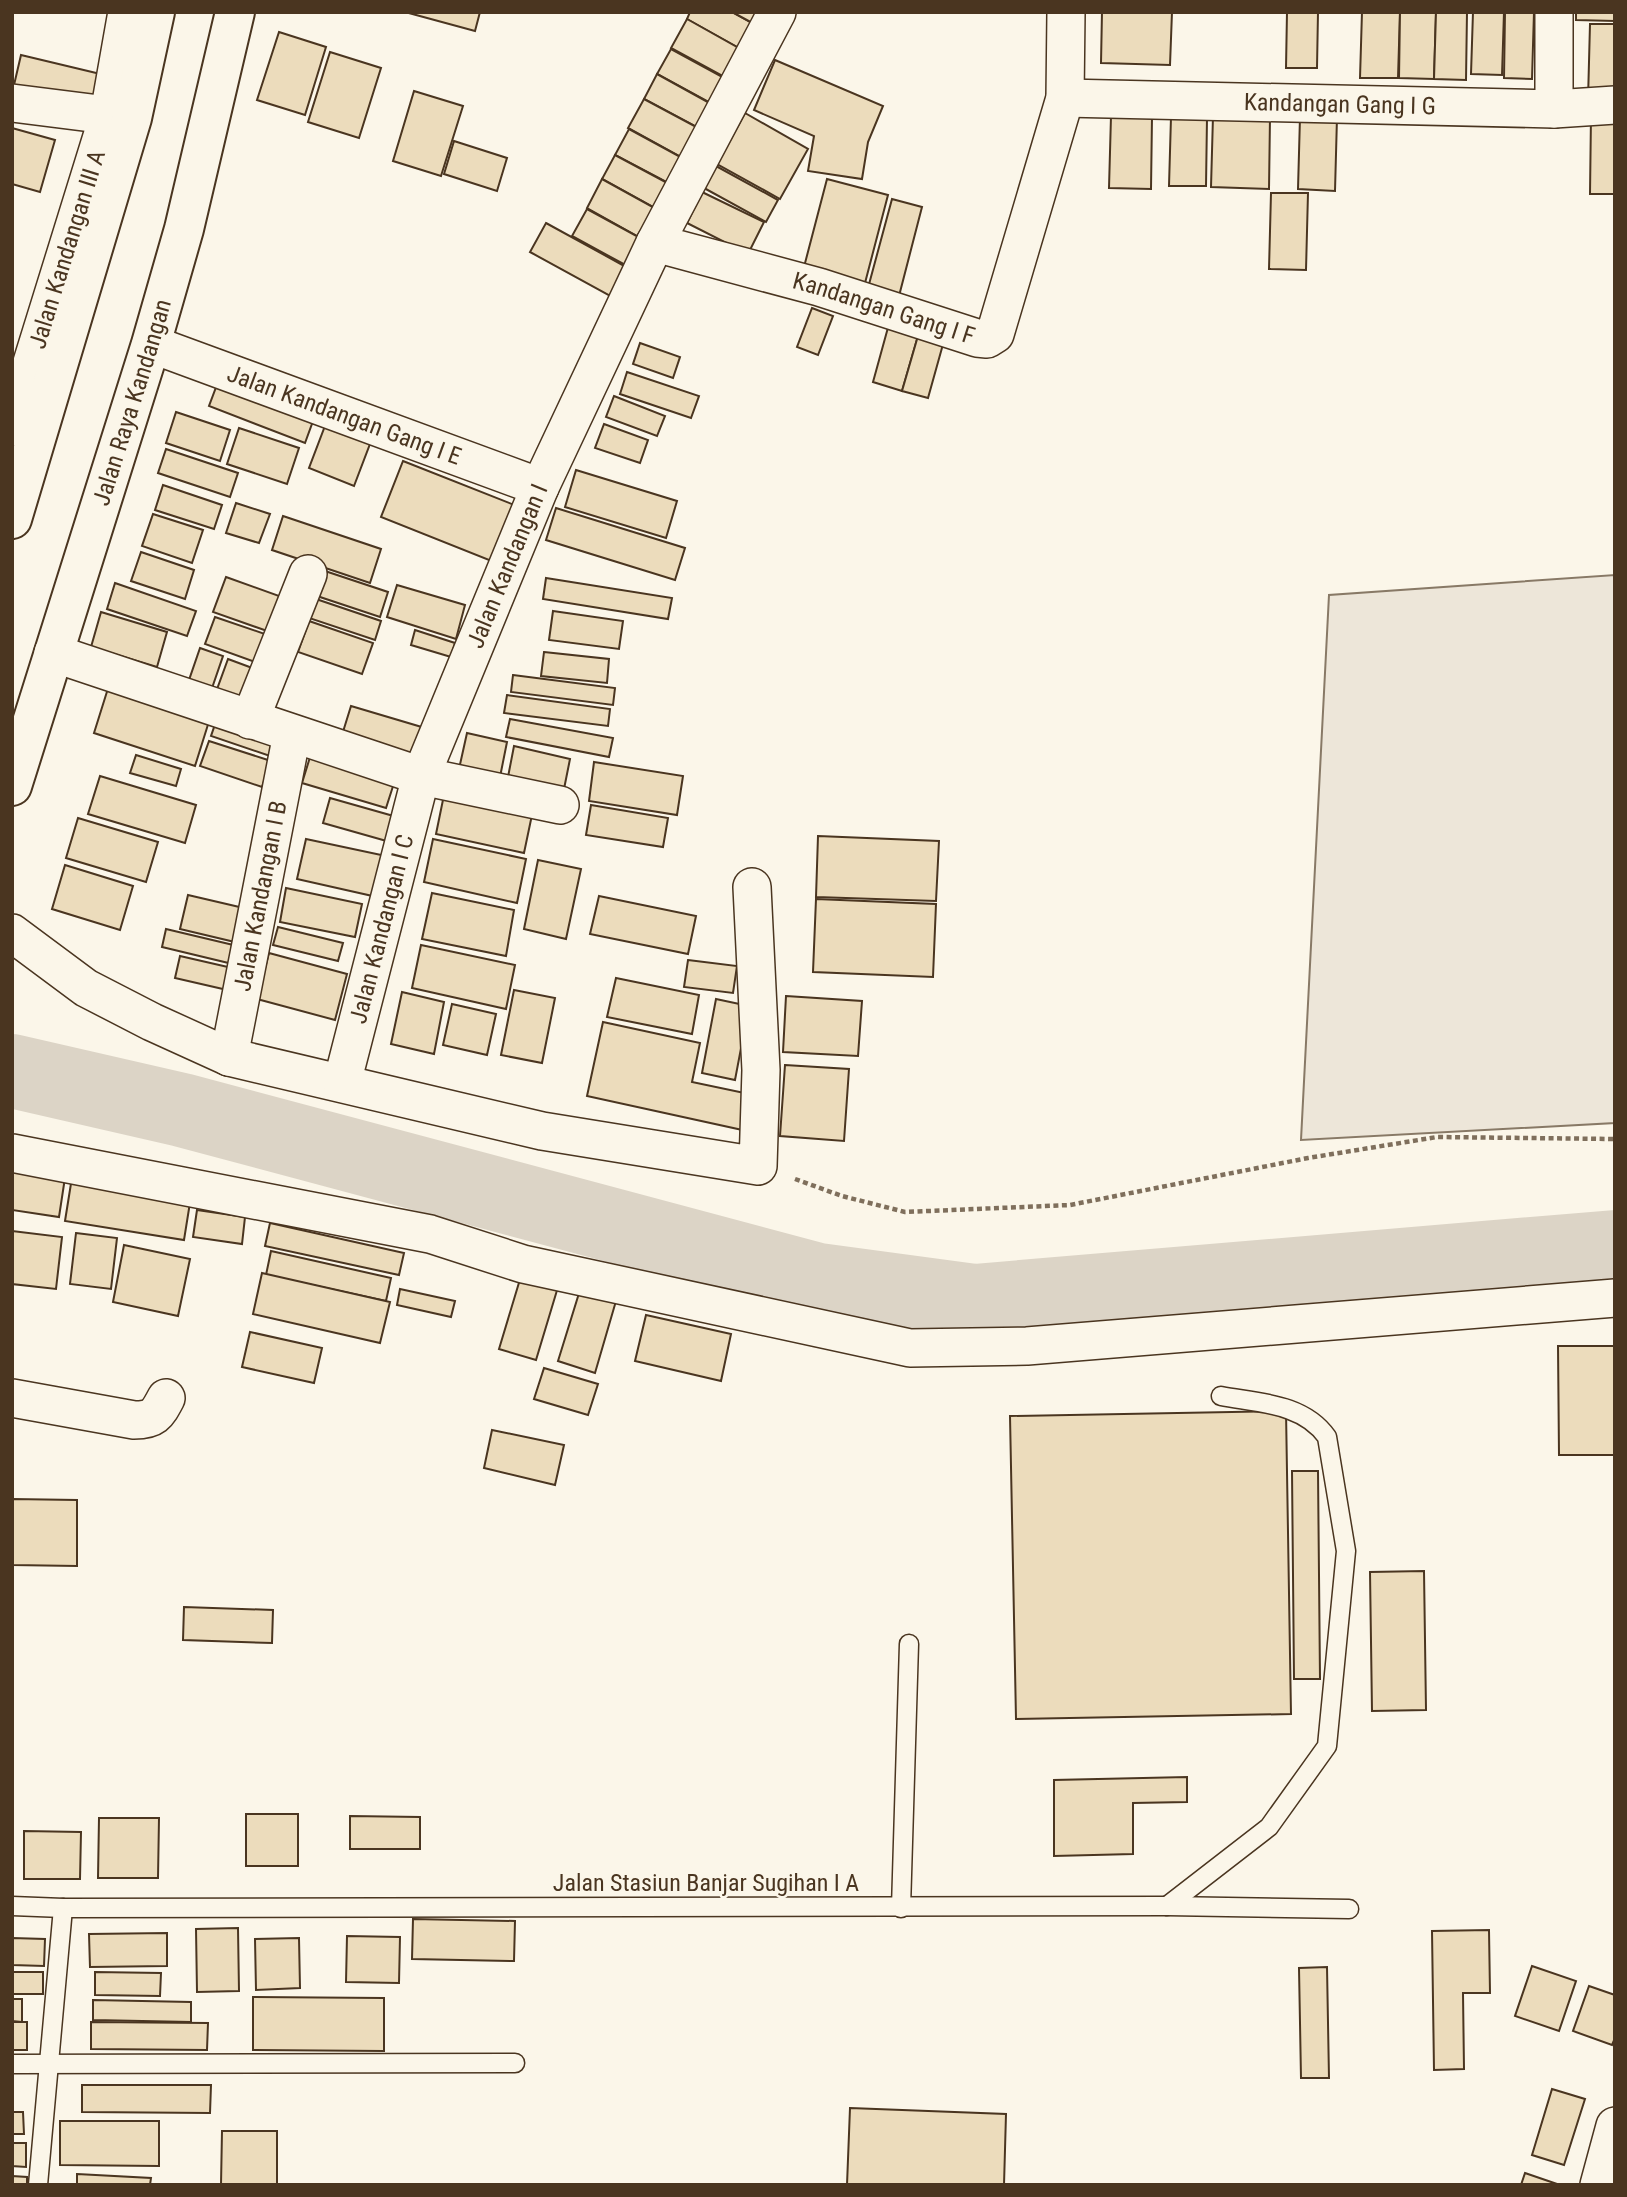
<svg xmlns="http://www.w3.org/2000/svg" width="1627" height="2197" viewBox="0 0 1627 2197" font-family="'Roboto Condensed',sans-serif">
  <rect width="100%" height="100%" fill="#fbf6e9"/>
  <polygon fill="#ede6d9" stroke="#887966" stroke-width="2" points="1615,575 1615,1123 1301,1140 1329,595"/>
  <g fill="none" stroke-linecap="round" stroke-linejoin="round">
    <polyline stroke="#dcd4c6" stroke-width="74" points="12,1071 182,1110 818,1280 974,1301 1615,1247"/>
  </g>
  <g fill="#ecdcbc" stroke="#4a3520" stroke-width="2">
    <polygon points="405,12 480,12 475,31"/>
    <polygon points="690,12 732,12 757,26 744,51 687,19"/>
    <polygon points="732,12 764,12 756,25"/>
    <polygon points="1102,12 1172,12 1170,65 1101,63"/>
    <polygon points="1287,12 1318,12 1317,68 1286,68"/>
    <polygon points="1362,12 1400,12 1398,78 1360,78"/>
    <polygon points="1400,12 1436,12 1434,79 1399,78"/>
    <polygon points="1436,12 1467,12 1466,80 1434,79"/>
    <polygon points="1473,12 1504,12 1502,75 1471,74"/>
    <polygon points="1505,12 1534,12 1532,79 1504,78"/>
    <polygon points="1576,12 1615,12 1615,21 1576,20"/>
    <polygon points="687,19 744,51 728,79 671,48"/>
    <polygon points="1590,24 1615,24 1615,101 1588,100"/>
    <polygon points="279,32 326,47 305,115 257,100"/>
    <polygon points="671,49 728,80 714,105 657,74"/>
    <polygon points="330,52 381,68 359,138 308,122"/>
    <polygon points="21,55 113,77 105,106 14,85"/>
    <polygon points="775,60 883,106 868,142 862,179 808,171 814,136 754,110"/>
    <polygon points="657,74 715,106 702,130 644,99"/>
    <polygon points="414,91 463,106 441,176 393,161"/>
    <polygon points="644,99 702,130 686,160 628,128"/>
    <polygon points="745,113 808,149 780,199 717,164"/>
    <polygon points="1591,115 1615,116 1615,194 1590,194"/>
    <polygon points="1111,116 1152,117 1151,189 1109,188"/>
    <polygon points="1213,116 1270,117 1269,189 1211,187"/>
    <polygon points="1171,117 1207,118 1206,186 1169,186"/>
    <polygon points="1300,117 1337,117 1335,191 1298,189"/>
    <polygon points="12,128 55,140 40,192 12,184"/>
    <polygon points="629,129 686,160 672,185 615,155"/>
    <polygon points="454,141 507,158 497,191 444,174"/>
    <polygon points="615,155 673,186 660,211 602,179"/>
    <polygon points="716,166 778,200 766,222 704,188"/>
    <polygon points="602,179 660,211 644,240 587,208"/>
    <polygon points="827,179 888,195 865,283 804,267"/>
    <polygon points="702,192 764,222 748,254 687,223"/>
    <polygon points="1271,193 1308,193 1306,270 1269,269"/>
    <polygon points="892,199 922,207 899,296 868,288"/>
    <polygon points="587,209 644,240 629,267 572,236"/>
    <polygon points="546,223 628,268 612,297 530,252"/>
    <polygon points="812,308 833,316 818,355 797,347"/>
    <polygon points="892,313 922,322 902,391 873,382"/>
    <polygon points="922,322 947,330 928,398 902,391"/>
    <polygon points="640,343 680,357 673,378 633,364"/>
    <polygon points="627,372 699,396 691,418 620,394"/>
    <polygon points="221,374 317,410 305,443 209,406"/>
    <polygon points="614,396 665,416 657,436 606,417"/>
    <polygon points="176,412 230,430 220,461 166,443"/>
    <polygon points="328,418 373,436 354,486 309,468"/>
    <polygon points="604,424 648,440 640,463 595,448"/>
    <polygon points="239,428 299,448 287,484 227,464"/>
    <polygon points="166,449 238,473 230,497 158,473"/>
    <polygon points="403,461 522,508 499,564 381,517"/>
    <polygon points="576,470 677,501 666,538 565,507"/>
    <polygon points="163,485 222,505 214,529 155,510"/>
    <polygon points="236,503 270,514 259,543 226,533"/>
    <polygon points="556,508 685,548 675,580 546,540"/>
    <polygon points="153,514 203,530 192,563 142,546"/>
    <polygon points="283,516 381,549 370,583 272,550"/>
    <polygon points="141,552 194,570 185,599 131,581"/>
    <polygon points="325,571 388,592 380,617 317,596"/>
    <polygon points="226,577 282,597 270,632 213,612"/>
    <polygon points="546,578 672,598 668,619 543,599"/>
    <polygon points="115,583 196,611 187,636 107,609"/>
    <polygon points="397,585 465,605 456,639 387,617"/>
    <polygon points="316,599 381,621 375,640 309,618"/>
    <polygon points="553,611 623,621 619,649 549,640"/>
    <polygon points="101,612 167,632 157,667 91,647"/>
    <polygon points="215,617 265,634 255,662 205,644"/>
    <polygon points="309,621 373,643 362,674 298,652"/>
    <polygon points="415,630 455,643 451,657 411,645"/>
    <polygon points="200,648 223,656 211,691 188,683"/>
    <polygon points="544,652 609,659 607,683 541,676"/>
    <polygon points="228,659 255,669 244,702 216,692"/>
    <polygon points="513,675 615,688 613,705 511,692"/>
    <polygon points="110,682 211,715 195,766 94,733"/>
    <polygon points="507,695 610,709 608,726 504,713"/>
    <polygon points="351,706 425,728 416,758 342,735"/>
    <polygon points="219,713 281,733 273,757 211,736"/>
    <polygon points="510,719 613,738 609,757 506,737"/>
    <polygon points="467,733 507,742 500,777 459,769"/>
    <polygon points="209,741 271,761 262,787 200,766"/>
    <polygon points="514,746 570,759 564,789 508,777"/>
    <polygon points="311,754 395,780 386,808 302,783"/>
    <polygon points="136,755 181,769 176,786 130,773"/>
    <polygon points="594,762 683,776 677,815 589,801"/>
    <polygon points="100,776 196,805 185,843 88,814"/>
    <polygon points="445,790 533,810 524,853 436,834"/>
    <polygon points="330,798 397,817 390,842 323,823"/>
    <polygon points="591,805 668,818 663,847 586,835"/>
    <polygon points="78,818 158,842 146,882 66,858"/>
    <polygon points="818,836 939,841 936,901 816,897"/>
    <polygon points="306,839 386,856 377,897 297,879"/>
    <polygon points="433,839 526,859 517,903 424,882"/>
    <polygon points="538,860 581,869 566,939 524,929"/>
    <polygon points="65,865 133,886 120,930 52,909"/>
    <polygon points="286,888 362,904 355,937 280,922"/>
    <polygon points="432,893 514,910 506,956 422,939"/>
    <polygon points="188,895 248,909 239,943 180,929"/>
    <polygon points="599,896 696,916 688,954 590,934"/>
    <polygon points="816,899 936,904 933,977 813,972"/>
    <polygon points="278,927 343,943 338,961 273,945"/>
    <polygon points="166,929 246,948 241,966 162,947"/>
    <polygon points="421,945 515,965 506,1009 412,988"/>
    <polygon points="269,953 347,974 335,1020 257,999"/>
    <polygon points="180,956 241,970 236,992 175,978"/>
    <polygon points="688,960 737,966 733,993 684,987"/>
    <polygon points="616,978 699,995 692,1034 607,1017"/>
    <polygon points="514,990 555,998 542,1063 501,1055"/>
    <polygon points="402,992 444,1002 434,1054 391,1044"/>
    <polygon points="786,996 862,1001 858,1056 783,1052"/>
    <polygon points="716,999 749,1006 735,1080 702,1073"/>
    <polygon points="452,1004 496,1014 487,1055 443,1045"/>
    <polygon points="603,1022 700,1043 692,1082 754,1095 747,1131 587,1096"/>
    <polygon points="785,1065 849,1069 844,1141 780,1136"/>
    <polygon points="12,1162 66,1171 59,1217 12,1210"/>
    <polygon points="73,1171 192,1190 184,1240 65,1221"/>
    <polygon points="197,1210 245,1217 242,1244 193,1237"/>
    <polygon points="270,1223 404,1253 399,1275 265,1246"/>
    <polygon points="12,1231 62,1237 56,1289 12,1284"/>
    <polygon points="76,1233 117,1238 111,1289 70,1284"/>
    <polygon points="124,1245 190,1259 178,1316 113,1302"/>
    <polygon points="271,1251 391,1278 386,1301 266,1275"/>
    <polygon points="262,1273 390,1302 380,1343 253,1314"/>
    <polygon points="521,1276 558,1287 536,1360 499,1349"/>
    <polygon points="400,1289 455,1301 451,1317 397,1305"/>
    <polygon points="580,1290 616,1301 595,1373 558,1361"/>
    <polygon points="646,1315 731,1334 721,1381 635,1361"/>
    <polygon points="250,1332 322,1348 314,1383 242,1367"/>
    <polygon points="1558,1346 1615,1346 1615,1455 1559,1455"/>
    <polygon points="544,1368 598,1384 588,1415 534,1399"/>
    <polygon points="1286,1411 1291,1714 1016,1719 1010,1416"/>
    <polygon points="492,1430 564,1445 555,1485 484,1468"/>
    <polygon points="1292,1471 1318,1471 1320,1679 1294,1679"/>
    <polygon points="12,1499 77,1500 77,1566 12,1565"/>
    <polygon points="1424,1571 1426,1710 1372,1711 1370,1572"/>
    <polygon points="184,1607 273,1610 272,1643 183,1640"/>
    <polygon points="1187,1777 1187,1802 1133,1803 1133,1854 1054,1856 1054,1780"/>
    <rect x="246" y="1814" width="52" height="52"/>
    <polygon points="350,1816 420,1817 420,1849 350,1849"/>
    <polygon points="99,1818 159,1818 158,1878 98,1878"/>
    <polygon points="24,1831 81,1832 80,1879 24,1879"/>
    <polygon points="413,1919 515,1921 514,1961 412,1959"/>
    <polygon points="238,1928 239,1991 197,1992 196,1929"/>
    <polygon points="1489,1930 1490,1993 1463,1993 1464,2069 1434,2070 1432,1931"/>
    <polygon points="167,1933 167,1966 90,1967 89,1934"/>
    <polygon points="347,1936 400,1937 399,1983 346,1982"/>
    <polygon points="12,1938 45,1939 44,1966 12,1965"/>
    <polygon points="299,1938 300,1988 256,1990 255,1939"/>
    <polygon points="1532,1966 1576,1981 1559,2031 1515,2016"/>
    <polygon points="1327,1967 1329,2078 1301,2078 1299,1968"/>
    <rect x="12" y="1972" width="31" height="22"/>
    <polygon points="95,1972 161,1973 160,1996 95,1995"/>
    <polygon points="1589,1986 1615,1995 1615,2038 1612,2045 1573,2031"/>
    <polygon points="253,1997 384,1998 384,2051 253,2050"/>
    <polygon points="12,1999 22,1999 22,2022 12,2021"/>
    <polygon points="93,2000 191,2002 191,2022 93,2020"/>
    <rect x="12" y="2022" width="15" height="28"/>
    <polygon points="91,2022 208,2023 207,2050 91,2049"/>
    <polygon points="82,2085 211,2085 210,2113 82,2112"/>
    <polygon points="1552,2089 1585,2099 1564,2165 1532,2155"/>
    <polygon points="850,2108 1006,2114 1004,2185 847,2185"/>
    <polygon points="12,2112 23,2112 24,2134 12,2134"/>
    <polygon points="60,2121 159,2121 159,2166 60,2165"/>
    <polygon points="222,2131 277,2131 277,2185 221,2185"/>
    <polygon points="12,2143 26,2143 26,2167 12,2166"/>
    <polygon points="1525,2173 1560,2185 1521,2185"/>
    <polygon points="77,2174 151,2178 150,2185 77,2185"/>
    <polygon points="12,2176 27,2177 27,2185 12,2185"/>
  </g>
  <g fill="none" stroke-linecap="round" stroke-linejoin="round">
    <defs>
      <g id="lane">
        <polyline points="12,1906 63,1908 1167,1906 1349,1909"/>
        <path d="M1167 1906 1269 1827 1327 1746 1346 1551 1327 1437C1303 1403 1258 1403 1221 1396"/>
        <polyline points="901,1908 909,1644"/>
        <polyline points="12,2064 515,2063"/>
        <polyline points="38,2185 63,1908"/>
      </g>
      <g id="street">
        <path id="s1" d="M1065 98 1554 109 1615 105"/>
        <polyline points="12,103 131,118"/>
        <polyline points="1554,109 1554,12"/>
        <path id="s2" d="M655 243 819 287 977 338 987 339 995 334 1065 98 1066 12"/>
        <path id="s3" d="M151 344 540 487"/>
        <path id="s4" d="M12 427 109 114 127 12"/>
        <polyline points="53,653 421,776 560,805"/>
        <polyline points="250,720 308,574"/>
        <polyline points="12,933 86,988 152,1022 229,1057 542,1131 758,1166 761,1070 752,887"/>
        <path id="s5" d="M229 1057 292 734"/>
        <path id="s6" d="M342 1083 421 776 540 487 655 243 777 12"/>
        <polyline points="12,1153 430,1234 523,1264 910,1348 1027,1346 1615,1298"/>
        <path d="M12 1398 134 1420C154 1420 157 1415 166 1398"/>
        <polyline points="1599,2185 1615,2126"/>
      </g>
      <g id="secondary">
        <polyline points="12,519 132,118 155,12"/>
        <path id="s7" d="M12 786 151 344 184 229 235 12"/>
      </g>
    </defs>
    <use href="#lane" stroke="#4a3520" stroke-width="21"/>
    <use href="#street" stroke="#4a3520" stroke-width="40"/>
    <use href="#secondary" stroke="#4a3520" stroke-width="42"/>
    <polyline stroke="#7f6f5c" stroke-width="4.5" stroke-dasharray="5 3.5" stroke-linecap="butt" points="795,1179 842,1196 905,1212 1070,1205 1308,1158 1437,1137 1615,1139"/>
    <use href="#lane" stroke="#fbf6e9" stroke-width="18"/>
    <use href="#street" stroke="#fbf6e9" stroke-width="37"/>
    <use href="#secondary" stroke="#fbf6e9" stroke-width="38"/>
  </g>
  <g text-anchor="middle" stroke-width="5" stroke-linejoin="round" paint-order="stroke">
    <g font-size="24" fill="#4a3520" stroke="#fbf6e9">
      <text dy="8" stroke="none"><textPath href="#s1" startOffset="275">Kandangan Gang I G</textPath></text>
      <text dy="8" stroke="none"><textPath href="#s4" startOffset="186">Jalan Kandangan III A</textPath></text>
      <text dy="8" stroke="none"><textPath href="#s2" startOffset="238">Kandangan Gang I F</textPath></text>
      <text dy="8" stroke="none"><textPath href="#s7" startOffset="402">Jalan Raya Kandangan</textPath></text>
      <text dy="8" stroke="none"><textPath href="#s3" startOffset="206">Jalan Kandangan Gang I E</textPath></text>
      <text dy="8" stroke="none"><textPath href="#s6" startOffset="544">Jalan Kandangan I</textPath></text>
      <text dy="8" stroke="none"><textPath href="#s5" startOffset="164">Jalan Kandangan I B</textPath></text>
      <text dy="8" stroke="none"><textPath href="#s6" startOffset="159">Jalan Kandangan I C</textPath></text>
      <text x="706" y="1891">Jalan Stasiun Banjar Sugihan I A</text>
    </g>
  </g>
  <rect width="1627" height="2197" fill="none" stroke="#4a3520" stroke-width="28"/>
</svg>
